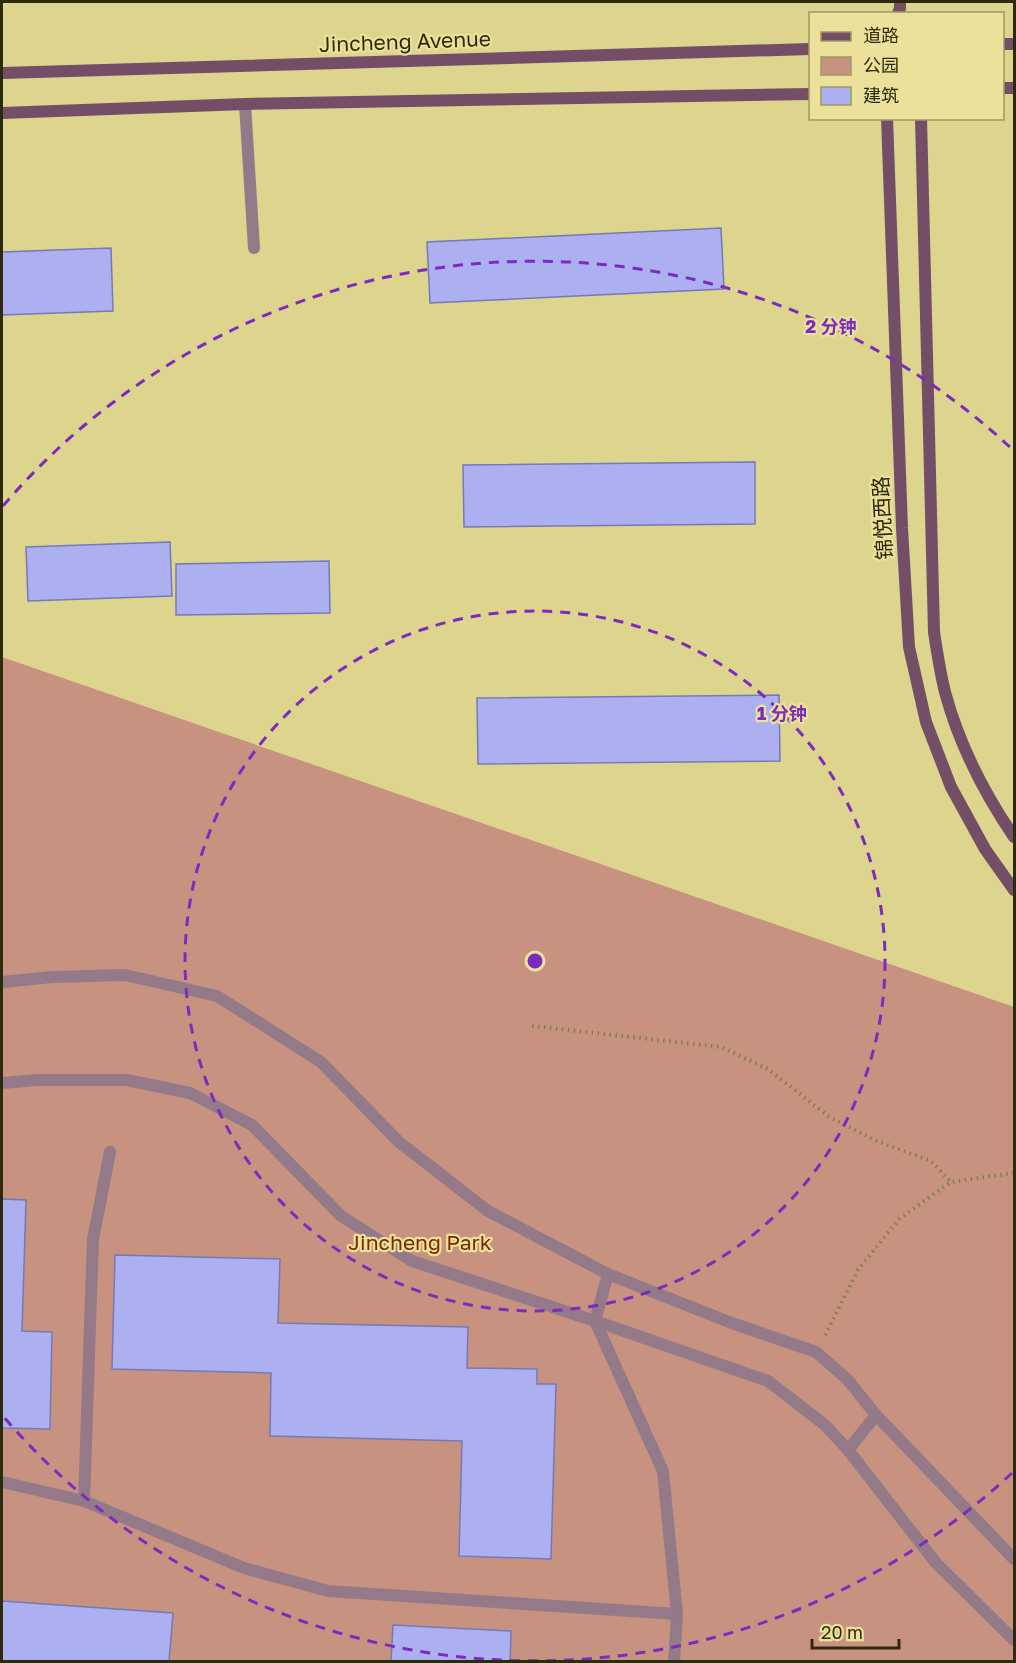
<svg xmlns="http://www.w3.org/2000/svg" width="1016" height="1663" viewBox="0 0 1016 1663" font-family="'Golos Text','Noto Sans SC',sans-serif">
  <rect width="100%" height="100%" fill="#ddd48e"/>
  <polygon fill="#c79380" points="2,657 1014,1007 1014,1661 2,1662"/>
  <g fill="#acb0f0" stroke="#7679b5" stroke-width="1.5">
    <polygon points="721,228 724,289 430,303 427,242"/>
    <polygon points="111,248 113,311 2,315 2,252"/>
    <polygon points="755,462 755,524 464,527 463,465"/>
    <polygon points="170,542 172,596 28,601 26,547"/>
    <polygon points="329,561 330,613 176,615 176,564"/>
    <polygon points="779,695 780,761 478,764 477,698"/>
    <polygon points="2,1199 26,1200 22,1331 52,1332 50,1429 2,1428"/>
    <polygon points="115,1255 280,1259 278,1323 468,1327 467,1368 537,1369 537,1384 556,1384 551,1559 459,1556 462,1441 270,1436 271,1373 112,1369"/>
    <polygon points="2,1601 173,1613 169,1661 182,1662 2,1662"/>
    <polygon points="393,1625 511,1631 510,1662 391,1662"/>
  </g>
  <g fill="none" stroke-linecap="round" stroke-linejoin="round">
    <g stroke="#837d4c" stroke-width="4" stroke-dasharray="1.5 4.5" stroke-linecap="butt">
      <polyline points="532,1026 721,1047 768,1069 828,1116 874,1140 931,1161 951,1182"/>
      <polyline points="825,1335 858,1270 899,1219 951,1182 1014,1173"/>
    </g>
    <g stroke="#947989" stroke-width="12">
      <polyline points="608,1274 729,1322 816,1352 847,1379 876,1415 1014,1559"/>
      <polyline points="595,1321 768,1381 825,1425 848,1450 936,1563 1014,1640"/>
      <polyline points="848,1450 876,1415"/>
    </g>
    <g stroke="#947989" stroke-width="12">
      <polyline points="245,104 254,248"/>
      <polyline points="2,982 52,977 125,975 217,996 321,1062 399,1142 488,1211 608,1274 595,1321 663,1471 677,1614 674,1662"/>
      <polyline points="2,1083 38,1080 127,1080 190,1093 252,1125 341,1216 412,1261 595,1321"/>
      <polyline points="2,1482 84,1501 244,1568 328,1591 677,1614"/>
      <polyline points="84,1501 93,1239 110,1152"/>
    </g>
    <g stroke="#744e66" stroke-width="12">
      <polyline points="898,14 900,8 900,2"/>
      <polyline points="1002,44 1014,44"/>
      <polyline points="2,73 810,49"/>
      <polyline points="1002,88 1014,88"/>
      <polyline points="2,113 245,104 810,94"/>
      <polyline points="887,118 902,528 909,647 926,722 951,787 985,849 1014,890"/>
      <path d="M921 118 934 632C937 652 940 672 945 692 959 744 984 793 1014 837"/>
    </g>
  </g>
  <g fill="none" stroke="#7b2cbf" stroke-width="3" stroke-dasharray="10 8">
    <circle cx="535" cy="961" r="350"/>
    <path d="M1012 1473A700 700 0 0 1 3 1416M3 506A700 700 0 0 1 1012 449"/>
  </g>
  <g text-anchor="middle" stroke-width="4.5" stroke-linejoin="round" paint-order="stroke">
    <g font-size="21" fill="#2e2a0d" stroke="#ebe19a">
      <text transform="translate(405 42) rotate(-2)" y="7">Jincheng Avenue</text>
      <text transform="translate(883 518) rotate(-93)" y="7">锦悦西路</text>
    </g>
    <g font-size="21" fill="#7d2900" stroke="#ebe19a">
      <text x="420" y="1250">Jincheng Park</text>
    </g>
  </g>
  <circle cx="535" cy="961" r="9" fill="#7b2cbf" stroke="#ebe19a" stroke-width="3"/>
  <g font-size="18" text-anchor="middle" font-weight="bold" fill="#7b2cbf" stroke="#ebe19a" stroke-width="4.5" stroke-linejoin="round" paint-order="stroke">
    <text x="831" y="333">2 分钟</text>
    <text x="782" y="720">1 分钟</text>
  </g>
  <rect width="1016" height="1663" fill="none" stroke="#2e2a0d" stroke-width="6"/>
  <rect x="809" y="12" width="195" height="108" fill="#ebe19a" stroke="#9f9862" stroke-width="1.5"/>
  <rect x="821" y="32" width="30" height="9" fill="#744e66" stroke="#9f9862" stroke-width="1.5"/>
  <text x="863" y="42" font-size="18" fill="#2e2a0d">道路</text>
  <rect x="821" y="57" width="30" height="18" fill="#c79380" stroke="#9f9862" stroke-width="1.5"/>
  <text x="863" y="72" font-size="18" fill="#2e2a0d">公园</text>
  <rect x="821" y="87" width="30" height="18" fill="#acb0f0" stroke="#9f9862" stroke-width="1.5"/>
  <text x="863" y="102" font-size="18" fill="#2e2a0d">建筑</text>
  <path d="M812 1639v9h87v-9" fill="none" stroke="#2e2a0d" stroke-width="3"/>
  <text x="821" y="1639" font-size="18" fill="#2e2a0d" stroke="#ebe19a" stroke-width="4.5" paint-order="stroke">20 m</text>
</svg>
